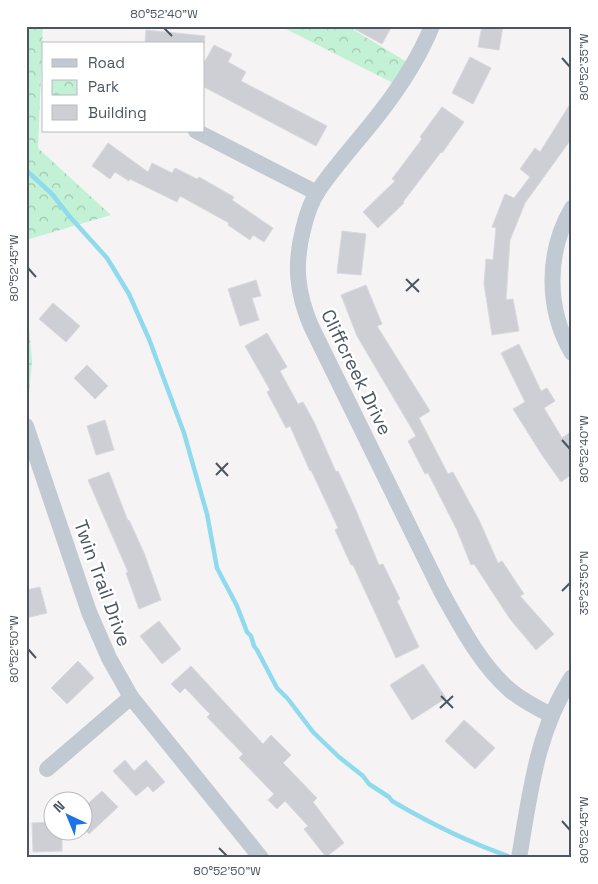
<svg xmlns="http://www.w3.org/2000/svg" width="598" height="884" viewBox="0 0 598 884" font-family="'Space Grotesk',sans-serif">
  <defs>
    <pattern id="park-crowns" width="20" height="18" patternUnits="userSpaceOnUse" patternTransform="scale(1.25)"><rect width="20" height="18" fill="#c3f1d5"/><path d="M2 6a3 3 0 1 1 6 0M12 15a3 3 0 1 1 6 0" fill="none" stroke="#a0c6b0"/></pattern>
  </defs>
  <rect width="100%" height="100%" fill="#f5f3f3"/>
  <g fill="url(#park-crowns)">
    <polygon points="26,26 43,26 38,148 111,215 26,240"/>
    <polygon points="280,26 347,26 407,62 393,83"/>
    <polygon points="26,291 32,361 29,395 26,394"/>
  </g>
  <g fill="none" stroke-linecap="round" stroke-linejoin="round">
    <path stroke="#90daee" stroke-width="4.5" d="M26 170 52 194 70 217 107 258 129 294 149 339 184 433 207 514 217 568 237 606 247 632 251 636 254 646 257 650 277 688 288 699 313 732 339 757 363 776 369 784 389 797 392 801C431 824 465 841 508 856"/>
  </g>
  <g fill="#cdcfd5" stroke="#d7d9de">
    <polygon points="349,26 392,26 382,44"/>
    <polygon points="482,26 503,26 499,50 478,47"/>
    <polygon points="146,30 205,36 204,44 145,44"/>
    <polygon points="214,45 232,54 228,62 246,72 241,81 327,126 316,146 204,87 204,63"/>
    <polygon points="470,57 491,68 473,104 452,93"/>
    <polygon points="572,101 572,138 525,203 510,240 506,300 513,299 519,331 492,335 484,284 486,259 493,260 496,228 492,227 505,194 514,198 530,177 520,169 535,148 540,152"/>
    <polygon points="442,107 464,122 442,153 441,152 403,202 404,203 378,228 363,212 395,181 392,179 422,139 420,137"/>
    <polygon points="108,143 148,172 152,163 172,173 175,168 197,179 199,177 234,197 232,200 273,228 264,242 253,235 250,240 228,225 229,223 180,196 177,202 130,179 129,181 115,172 110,179 92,166"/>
    <polygon points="342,231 366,234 361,275 337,273"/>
    <polygon points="256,280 261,296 252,298 259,320 240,326 228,289"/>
    <polygon points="366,285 382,324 377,326 430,411 419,418 448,474 453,472 479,520 498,563 502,561 524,594 520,596 554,634 536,650 510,619 474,564 471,565 457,530 428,473 425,474 408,441 416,436 357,336 341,295"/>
    <polygon points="53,303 80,326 66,342 39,319"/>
    <polygon points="267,333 287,367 280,371 298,404 303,402 314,422 336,472 338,471 355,508 379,565 383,564 400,599 397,601 419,647 396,658 353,565 351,565 335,530 338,528 311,470 310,471 290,426 286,428 267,392 270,390 245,346"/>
    <polygon points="519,344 541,391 547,388 555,401 544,408 562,438 572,431 572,474 561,482 542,455 513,409 525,402 501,353"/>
    <polygon points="87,365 108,386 95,399 74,378"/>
    <polygon points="105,420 114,450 96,455 87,426"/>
    <polygon points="109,472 128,521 129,520 144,553 161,600 139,609 126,573 128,572 88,480"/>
    <polygon points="40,587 47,613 26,618 26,590"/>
    <polygon points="159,621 181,649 162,664 140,636"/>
    <polygon points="78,661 94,678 67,704 51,688"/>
    <polygon points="423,664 446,698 412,720 390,685"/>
    <polygon points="191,666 263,744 271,735 291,755 283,763 317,798 313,802 344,843 326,857 304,829 308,826 285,801 277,809 268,800 274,794 239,758 243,754 207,717 210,714 185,688 180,693 171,684"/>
    <polygon points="464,720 495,748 475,769 445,741"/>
    <polygon points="125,760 134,771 146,760 165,782 153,792 148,786 136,796 113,771"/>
    <polygon points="102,791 118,807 89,834 82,826 82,809"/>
    <polygon points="52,822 52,832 62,832 62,851 33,852 32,823"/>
  </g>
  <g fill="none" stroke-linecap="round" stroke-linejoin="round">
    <g stroke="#c1cad2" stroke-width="16">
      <path d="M432 26C419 58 400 87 379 114 359 140 336 164 318 191 310 203 306 217 303 230 294 265 297 293 311 326L441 591C460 625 481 666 511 691 523 701 537 708 551 715"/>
      <polyline points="196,131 317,193"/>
      <path d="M572 208C546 252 546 309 572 353"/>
      <polyline points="26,426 89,612 109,658 131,697 261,858"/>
      <polyline points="47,769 131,697"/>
      <path d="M519 858C530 795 536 732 572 677"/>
    </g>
  </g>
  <path fill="none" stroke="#4a5661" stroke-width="2" d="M164 28 172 36M562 58 570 67M28 268 36 277M406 279 419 292M406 291 419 279M562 440 570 449M216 463 228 476M216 475 228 463M562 591 570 583M28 649 36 658M441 696 453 708M440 708 453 696M562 821 570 830M219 848 227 856"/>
  <g text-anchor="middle" stroke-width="5" stroke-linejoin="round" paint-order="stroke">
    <g font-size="19" fill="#4a5661" stroke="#fff">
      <text transform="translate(357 372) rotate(64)" y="7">Cliffcreek Drive</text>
      <text transform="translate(103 583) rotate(70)" y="7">Twin Trail Drive</text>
    </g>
  </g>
  <rect width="598" height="884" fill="none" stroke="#ffffff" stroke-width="55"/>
  <rect x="42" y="42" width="162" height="90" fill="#ffffff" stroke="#b7bbc0"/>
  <rect x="52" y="59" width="25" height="8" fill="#c1cad2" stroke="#b7bbc0"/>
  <text x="88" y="68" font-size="15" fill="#4a5661">Road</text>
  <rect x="52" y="80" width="25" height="15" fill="url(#park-crowns)" stroke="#b7bbc0"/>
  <text x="88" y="92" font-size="15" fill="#4a5661">Park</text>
  <rect x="52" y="105" width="25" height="15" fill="#cdcfd5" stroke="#b7bbc0"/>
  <text x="88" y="118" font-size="15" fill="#4a5661">Building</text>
  <g transform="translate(68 816) rotate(316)"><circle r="24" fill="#ffffff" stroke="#b7bbc0"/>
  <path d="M0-4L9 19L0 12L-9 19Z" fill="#1a73e8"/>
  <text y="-8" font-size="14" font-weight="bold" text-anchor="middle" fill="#4a5661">N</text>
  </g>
  <rect x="28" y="28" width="542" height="828" fill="none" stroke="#4a5661" stroke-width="2"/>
  <g font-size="12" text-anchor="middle" fill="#4a5661">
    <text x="164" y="18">80°52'40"W</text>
    <text transform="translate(584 67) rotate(-90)" y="4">80°52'35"W</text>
    <text transform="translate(14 268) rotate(-90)" y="4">80°52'45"W</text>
    <text transform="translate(584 449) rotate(-90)" y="4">80°52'40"W</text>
    <text transform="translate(584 583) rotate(-90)" y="4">35°23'50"N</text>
    <text transform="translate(14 649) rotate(-90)" y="4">80°52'50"W</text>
    <text transform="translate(584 830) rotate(-90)" y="4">80°52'45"W</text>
    <text x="227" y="875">80°52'50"W</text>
  </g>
</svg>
